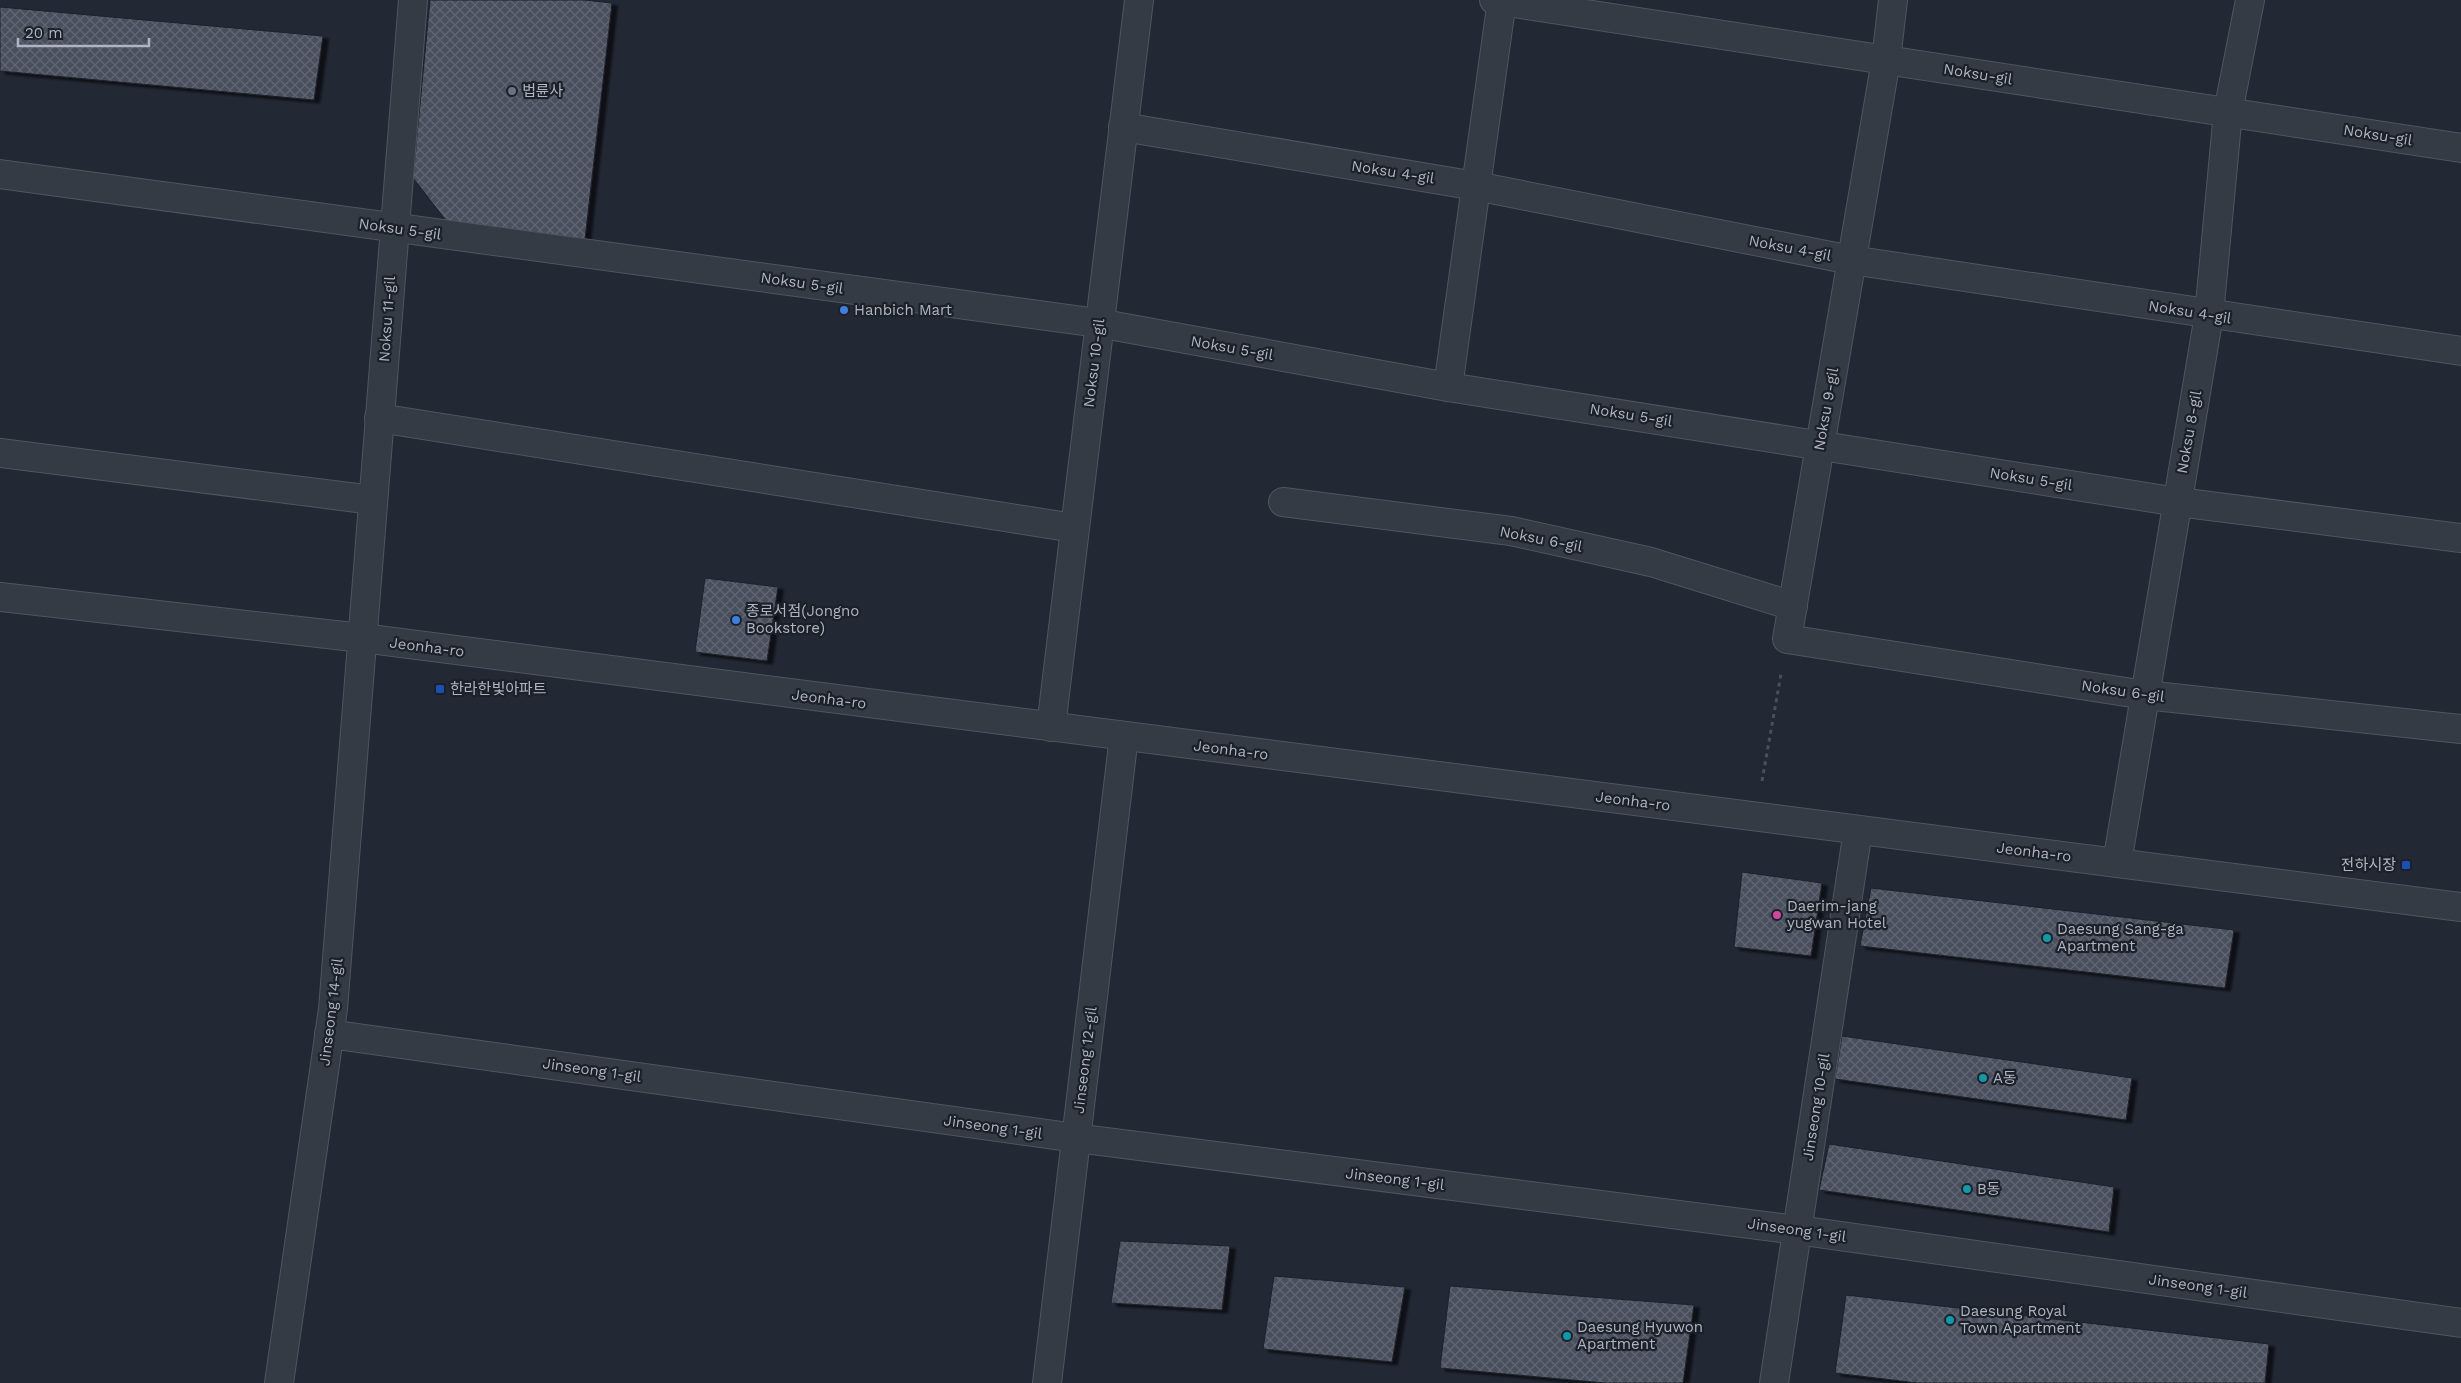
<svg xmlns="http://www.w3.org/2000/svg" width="2461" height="1383" viewBox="0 0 2461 1383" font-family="'Work Sans','Noto Sans KR',sans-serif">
  <defs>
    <pattern id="building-cross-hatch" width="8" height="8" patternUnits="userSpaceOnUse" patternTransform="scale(1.25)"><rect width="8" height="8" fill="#494f5d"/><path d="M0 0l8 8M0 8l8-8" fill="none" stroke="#616672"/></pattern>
    <filter id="shadow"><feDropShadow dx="5.5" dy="3" stdDeviation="1" flood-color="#0009"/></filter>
  </defs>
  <rect width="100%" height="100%" fill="#222834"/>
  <g fill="url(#building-cross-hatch)" stroke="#1d222b" filter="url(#shadow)">
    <polygon points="430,0 584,0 612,3 585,239 448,223 413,178"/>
    <polygon points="0,7 323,36 314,100 0,71"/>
    <polygon points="705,578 778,587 767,661 695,652"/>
    <polygon points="1742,872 1822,883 1811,956 1734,947"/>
    <polygon points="1871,888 2234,930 2225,988 1860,946"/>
    <polygon points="1842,1036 2132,1078 2126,1120 1835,1079"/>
    <polygon points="1829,1144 2114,1187 2109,1232 1819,1190"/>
    <polygon points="1120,1241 1230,1246 1222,1310 1111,1303"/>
    <polygon points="1274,1276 1405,1287 1392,1362 1263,1349"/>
    <polygon points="1450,1286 1694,1305 1683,1383 1605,1383 1440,1368"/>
    <polygon points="1846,1295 2269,1344 2265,1383 1917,1383 1835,1373"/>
  </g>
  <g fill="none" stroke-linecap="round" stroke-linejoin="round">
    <defs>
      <g id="minor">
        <polyline points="1494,0 2461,148"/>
        <polyline points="1893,0 1886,60 1787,639 2145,695 2461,729"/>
        <polyline points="1123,127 1476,186 1851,260 2461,351"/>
        <polyline points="0,174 1098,323 1448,387 2178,502 2461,538"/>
        <polyline points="1448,387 1502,0"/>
        <polyline points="379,418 1074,528"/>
        <polyline points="0,453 373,500"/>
        <polyline points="1283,502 1511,531 1651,562 1793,606"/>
        <polyline points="0,597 362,638 2461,907"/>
        <polyline points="1051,727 1139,0"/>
        <polyline points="2117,863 2209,315 2228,112 2250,0"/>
        <polyline points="329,1034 1076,1138 1797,1230 2461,1323"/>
        <polyline points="279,1383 333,1009 413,0"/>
        <polyline points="1047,1383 1124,736"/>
        <polyline points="1774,1383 1858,830"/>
      </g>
    </defs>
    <use href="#minor" stroke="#50555f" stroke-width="30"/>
    <polyline stroke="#465357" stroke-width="3" stroke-dasharray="4 4" stroke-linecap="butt" points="1762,781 1781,674"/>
    <use href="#minor" stroke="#353b45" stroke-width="28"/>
  </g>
  <circle fill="#6b7280" stroke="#1b2029" stroke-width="2" cx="512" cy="91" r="5"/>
  <g fill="#3f7fe0" stroke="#1b2029" stroke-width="2">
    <circle cx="844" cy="310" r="5"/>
    <circle cx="736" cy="620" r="5"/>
  </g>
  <g fill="#1a4fb4" stroke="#1b2029" stroke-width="2">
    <rect x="435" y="684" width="10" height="10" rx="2.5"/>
    <rect x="2401" y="860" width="10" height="10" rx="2.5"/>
  </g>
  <circle fill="#d1479c" stroke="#1b2029" stroke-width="2" cx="1777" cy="915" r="5"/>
  <g fill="#0f9aa8" stroke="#1b2029" stroke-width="2">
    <circle cx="2047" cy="938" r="5"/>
    <circle cx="1983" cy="1078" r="5"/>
    <circle cx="1967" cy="1189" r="5"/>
    <circle cx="1950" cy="1320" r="5"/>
    <circle cx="1567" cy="1336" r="5"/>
  </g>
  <g text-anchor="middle" stroke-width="4.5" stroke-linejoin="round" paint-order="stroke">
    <g font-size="15" fill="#b0b5c1" stroke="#1b2029">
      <text transform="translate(1978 74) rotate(9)" y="5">Noksu-gil</text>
      <text transform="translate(2378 135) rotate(9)" y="5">Noksu-gil</text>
      <text transform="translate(1393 172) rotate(9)" y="5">Noksu 4-gil</text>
      <text transform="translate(400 229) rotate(8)" y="5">Noksu 5-gil</text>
      <text transform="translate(1790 248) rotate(11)" y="5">Noksu 4-gil</text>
      <text transform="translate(802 283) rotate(8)" y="5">Noksu 5-gil</text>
      <text transform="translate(2190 312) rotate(9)" y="5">Noksu 4-gil</text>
      <text transform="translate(387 319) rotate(-86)" y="5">Noksu 11-gil</text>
      <text transform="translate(1232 348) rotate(10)" y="5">Noksu 5-gil</text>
      <text transform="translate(1094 363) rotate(-83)" y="5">Noksu 10-gil</text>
      <text transform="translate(1826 409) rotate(-80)" y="5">Noksu 9-gil</text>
      <text transform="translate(1631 415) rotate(9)" y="5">Noksu 5-gil</text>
      <text transform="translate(2189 432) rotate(-80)" y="5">Noksu 8-gil</text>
      <text transform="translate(2031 479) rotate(9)" y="5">Noksu 5-gil</text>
      <text transform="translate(1541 539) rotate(11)" y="5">Noksu 6-gil</text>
      <text transform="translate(427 647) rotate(7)" y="5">Jeonha-ro</text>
      <text transform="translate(2123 691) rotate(8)" y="5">Noksu 6-gil</text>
      <text transform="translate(829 699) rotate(7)" y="5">Jeonha-ro</text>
      <text transform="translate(1231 750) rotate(7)" y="5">Jeonha-ro</text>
      <text transform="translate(1633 801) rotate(7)" y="5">Jeonha-ro</text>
      <text transform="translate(2034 852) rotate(7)" y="5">Jeonha-ro</text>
      <text transform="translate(331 1012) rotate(-83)" y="5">Jinseong 14-gil</text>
      <text transform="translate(1085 1060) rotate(-83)" y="5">Jinseong 12-gil</text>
      <text transform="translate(592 1070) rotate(8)" y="5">Jinseong 1-gil</text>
      <text transform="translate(1816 1107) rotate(-81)" y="5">Jinseong 10-gil</text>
      <text transform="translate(993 1127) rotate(8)" y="5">Jinseong 1-gil</text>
      <text transform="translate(1395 1179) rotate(7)" y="5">Jinseong 1-gil</text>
      <text transform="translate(1797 1230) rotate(8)" y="5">Jinseong 1-gil</text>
      <text transform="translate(2198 1286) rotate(8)" y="5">Jinseong 1-gil</text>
    </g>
    <g font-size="15" fill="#b0b5c1" stroke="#1b2029" text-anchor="start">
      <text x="522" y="96">법륜사</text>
      <text x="854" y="315">Hanbich Mart</text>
      <text x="746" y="616">종로서점(Jongno<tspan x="746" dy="17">Bookstore)</tspan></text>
      <text x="450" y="694">한라한빛아파트</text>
      <text x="2396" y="870" text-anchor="end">전하시장</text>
      <text x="1787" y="911">Daerim-jang<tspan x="1787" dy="17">yugwan Hotel</tspan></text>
      <text x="2057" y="934">Daesung Sang-ga<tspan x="2057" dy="17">Apartment</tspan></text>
      <text x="1993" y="1083">A동</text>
      <text x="1977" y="1194">B동</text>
      <text x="1960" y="1316">Daesung Royal<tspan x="1960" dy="17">Town Apartment</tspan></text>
      <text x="1577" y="1332">Daesung Hyuwon<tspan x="1577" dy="17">Apartment</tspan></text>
    </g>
  </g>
  <path d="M18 38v8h131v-8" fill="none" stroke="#b0b5c1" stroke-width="2.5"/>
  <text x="25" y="38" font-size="15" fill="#b0b5c1" stroke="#1b2029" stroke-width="4" paint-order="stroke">20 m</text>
</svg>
